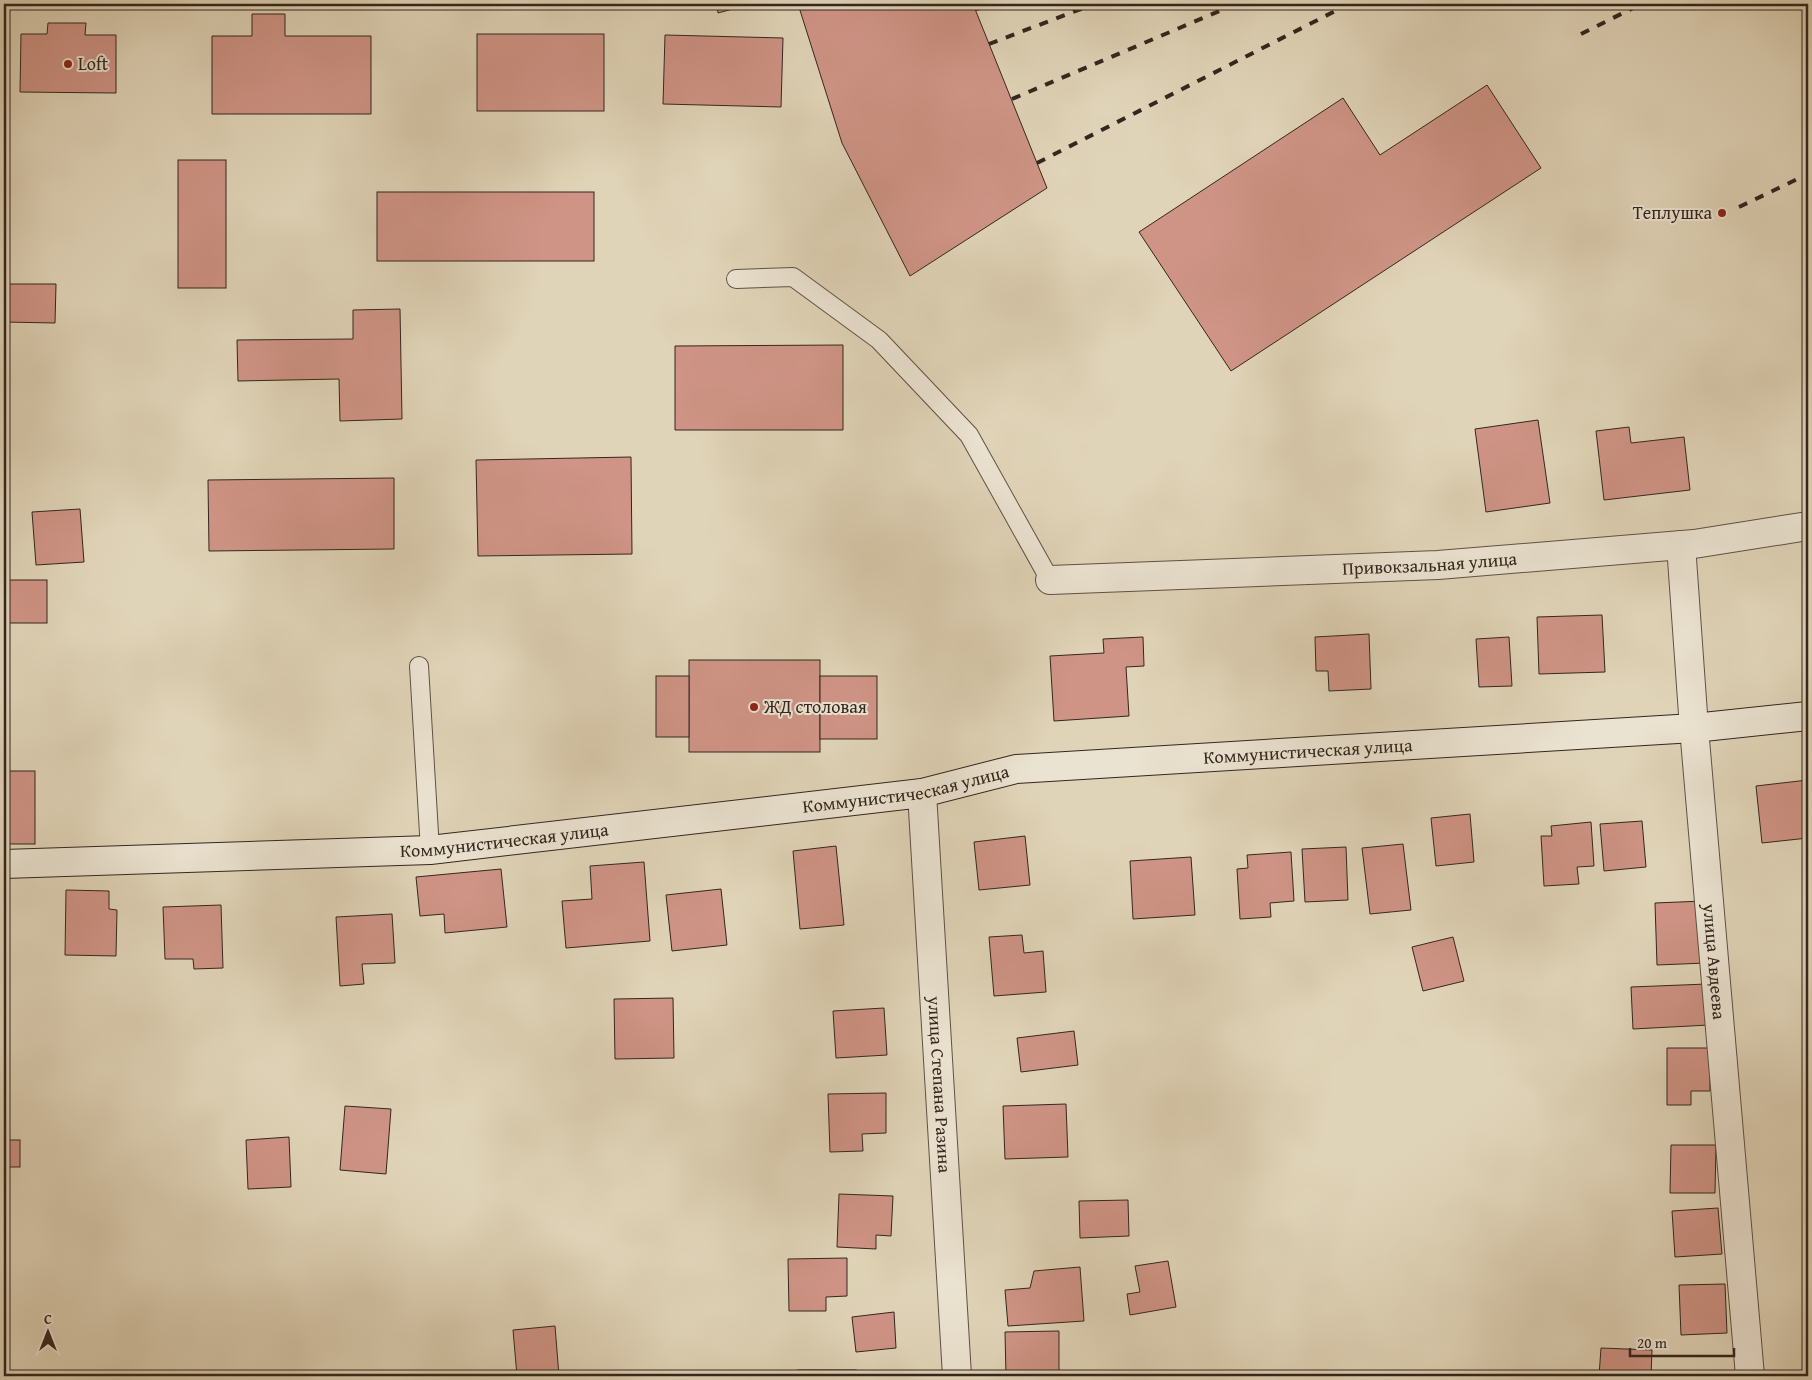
<svg xmlns="http://www.w3.org/2000/svg" width="1812" height="1380" viewBox="0 0 1812 1380" font-family="'Gentium Book Plus',serif">
  <rect width="100%" height="100%" fill="#e0d4b8"/>
  <filter id="stains"><feTurbulence type="fractalNoise" baseFrequency=".004" numOctaves="4"/><feColorMatrix values="0 0 0 0 .2 0 0 0 0 .09 0 0 0 0 .02 0 0 0 .5 -.17"/></filter>
  <radialGradient id="worn" r=".72"><stop offset=".6" stop-color="#630" stop-opacity="0"/><stop offset="1" stop-color="#630" stop-opacity=".3"/></radialGradient>
  <g fill="#cf9486" stroke="#33261e">
    <polygon points="717,4 751,4 718,13"/>
    <polygon points="798,4 973,4 1047,188 910,276 842,143"/>
    <polygon points="252,14 285,14 285,36 371,36 371,114 212,114 212,36 252,36"/>
    <polygon points="48,23 86,23 85,35 116,35 116,93 20,92 21,34 47,34"/>
    <rect x="477" y="34" width="127" height="77"/>
    <polygon points="665,35 783,38 781,107 663,104"/>
    <polygon points="1487,85 1541,168 1231,371 1139,232 1343,98 1380,155"/>
    <rect x="178" y="160" width="48" height="128"/>
    <rect x="377" y="192" width="217" height="69"/>
    <polygon points="4,284 56,284 55,323 4,322"/>
    <polygon points="400,309 402,419 340,421 339,379 238,381 237,340 353,339 353,310"/>
    <polygon points="843,345 843,430 675,430 675,346"/>
    <polygon points="1538,420 1550,503 1486,512 1475,429"/>
    <polygon points="1629,427 1631,443 1684,437 1690,490 1604,500 1596,431"/>
    <polygon points="631,457 632,554 478,556 476,460"/>
    <polygon points="394,478 394,549 209,551 208,480"/>
    <polygon points="80,509 84,562 36,565 32,512"/>
    <rect x="4" y="580" width="43" height="43"/>
    <polygon points="1602,615 1605,672 1539,674 1537,617"/>
    <polygon points="1369,634 1371,689 1329,691 1328,671 1316,671 1315,637"/>
    <polygon points="1143,637 1144,666 1126,667 1129,716 1054,721 1050,656 1104,653 1103,639"/>
    <polygon points="1509,637 1512,686 1479,687 1476,639"/>
    <rect x="689" y="660" width="131" height="92"/>
    <rect x="656" y="676" width="33" height="61"/>
    <rect x="820" y="676" width="57" height="63"/>
    <rect x="4" y="771" width="31" height="73"/>
    <polygon points="1808,780 1808,838 1762,843 1756,786"/>
    <polygon points="1470,814 1474,862 1436,866 1431,818"/>
    <polygon points="1642,821 1646,867 1604,871 1600,824"/>
    <polygon points="1591,822 1594,866 1577,867 1579,884 1544,886 1541,836 1552,836 1551,826"/>
    <polygon points="1025,836 1030,885 979,890 974,842"/>
    <polygon points="1403,844 1411,910 1370,914 1362,848"/>
    <polygon points="836,846 844,925 800,929 793,851"/>
    <polygon points="1346,847 1348,900 1305,902 1302,849"/>
    <polygon points="1291,852 1294,901 1270,903 1271,917 1240,919 1237,869 1248,868 1247,855"/>
    <polygon points="1191,857 1195,915 1133,919 1130,861"/>
    <polygon points="644,862 650,941 566,948 562,901 592,899 590,866"/>
    <polygon points="501,869 507,927 445,933 444,914 420,916 416,877"/>
    <polygon points="721,889 727,945 672,951 666,895"/>
    <polygon points="66,890 109,891 109,909 117,910 116,956 65,955"/>
    <polygon points="1704,901 1706,963 1657,965 1655,903"/>
    <polygon points="221,905 223,968 194,969 193,959 165,959 163,907"/>
    <polygon points="392,914 395,963 362,964 364,984 340,986 336,917"/>
    <polygon points="1022,935 1024,953 1043,951 1046,992 994,996 989,937"/>
    <polygon points="1453,937 1464,981 1423,991 1412,947"/>
    <polygon points="1707,984 1709,1025 1633,1029 1631,987"/>
    <polygon points="673,998 674,1058 615,1059 614,999"/>
    <polygon points="884,1008 887,1055 836,1058 833,1011"/>
    <polygon points="1074,1031 1078,1065 1021,1072 1017,1038"/>
    <polygon points="1667,1048 1710,1048 1710,1091 1691,1091 1691,1105 1667,1105"/>
    <polygon points="886,1093 886,1133 862,1134 863,1151 830,1152 828,1094"/>
    <polygon points="1066,1104 1068,1157 1005,1159 1003,1106"/>
    <polygon points="345,1106 391,1109 386,1174 340,1170"/>
    <polygon points="289,1137 291,1187 248,1189 246,1140"/>
    <rect x="4" y="1140" width="16" height="27"/>
    <polygon points="1671,1145 1716,1145 1715,1193 1670,1193"/>
    <polygon points="839,1194 893,1196 891,1236 876,1235 876,1249 837,1247"/>
    <polygon points="1128,1200 1129,1236 1080,1238 1079,1201"/>
    <polygon points="1718,1208 1722,1254 1675,1257 1672,1211"/>
    <polygon points="847,1258 847,1296 826,1297 826,1311 789,1311 788,1259"/>
    <polygon points="1168,1261 1176,1307 1130,1315 1127,1294 1140,1292 1135,1266"/>
    <polygon points="1080,1267 1084,1321 1008,1326 1005,1290 1030,1288 1034,1271"/>
    <polygon points="1725,1284 1727,1333 1681,1335 1679,1285"/>
    <polygon points="894,1312 896,1348 856,1352 852,1317"/>
    <polygon points="555,1326 559,1376 517,1376 513,1330"/>
    <polygon points="1059,1331 1059,1376 1006,1376 1005,1332"/>
    <polygon points="1601,1348 1652,1350 1651,1376 1599,1376"/>
    <rect x="798" y="1370" width="58" height="6"/>
  </g>
  <g fill="none" stroke-linecap="round" stroke-linejoin="round">
    <defs>
      <g id="lane">
        <polyline points="736,279 793,277 879,340 969,435 1050,580"/>
        <polyline points="419,666 430,850"/>
      </g>
      <g id="street">
        <path id="s1" d="M1681 545 1694 728 1750 1376"/>
        <path id="s2" d="M1050 580 1438 565 1694 544 1808 526"/>
        <path id="s3" d="M922 793 957 1376"/>
      </g>
      <g id="secondary">
        <path id="s4" d="M4 864 430 850 922 793 1016 769 1694 728 1808 716"/>
      </g>
    </defs>
    <use href="#lane" stroke="#5e5244" stroke-width="20"/>
    <use href="#street" stroke="#5e5244" stroke-width="30"/>
    <use href="#secondary" stroke="#33261e" stroke-width="30"/>
    <use href="#lane" stroke="#ebe3d1" stroke-width="18"/>
    <use href="#street" stroke="#ebe3d1" stroke-width="28"/>
    <use href="#secondary" stroke="#ebe3d1" stroke-width="28"/>
    <g stroke="#33261e" stroke-width="4" stroke-dasharray="9 9" stroke-linecap="butt">
      <polyline points="976,9 994,4"/>
      <polyline points="1581,34 1641,4"/>
      <polyline points="989,44 1094,4"/>
      <polyline points="1012,99 1236,4"/>
      <polyline points="1037,163 1349,4"/>
      <polyline points="1739,207 1808,174"/>
    </g>
  </g>
  <g fill="#8f2418" stroke="#ebe3d1" stroke-width="2">
    <circle cx="68" cy="64" r="5"/>
    <circle cx="1722" cy="213" r="5"/>
    <circle cx="754" cy="707" r="5"/>
  </g>
  <g text-anchor="middle" stroke-width="4" stroke-linejoin="round" paint-order="stroke">
    <g font-size="18" fill="#33261e" stroke="#ebe3d1" text-anchor="start">
      <text x="78" y="70">Loft</text>
      <text x="1712" y="219" text-anchor="end">Теплушка</text>
      <text x="764" y="713">ЖД столовая</text>
    </g>
    <g font-size="18" fill="#33261e" stroke="#ebe3d1">
      <text dy="6" stroke="none"><textPath href="#s2" startOffset="380">Привокзальная улица</textPath></text>
      <text dy="6" stroke="none"><textPath href="#s4" startOffset="1311">Коммунистическая улица</textPath></text>
      <text dy="6" stroke="none"><textPath href="#s4" startOffset="906">Коммунистическая улица</textPath></text>
      <text dy="6" stroke="none"><textPath href="#s4" startOffset="501">Коммунистическая улица</textPath></text>
      <text dy="6" stroke="none"><textPath href="#s1" startOffset="418">улица Авдеева</textPath></text>
      <text dy="6" stroke="none"><textPath href="#s3" startOffset="292">улица Степана Разина</textPath></text>
    </g>
  </g>
  <rect width="1812" height="1380" fill="none" stroke="#e0d4b8" stroke-width="20"/>
  <rect x="5" y="5" width="1802" height="1370" fill="none" stroke="#33261e" stroke-width="2.5"/>
  <rect x="10" y="10" width="1792" height="1360" fill="none" stroke="#33261e"/>
  <g transform="translate(48 1332)" stroke="#ebe3d1" stroke-width="4" paint-order="stroke">
  <path d="M0-4L9 19L0 12L-9 19Z" fill="#33261e"/>
  <text y="-8" font-size="14" font-weight="bold" text-anchor="middle" fill="#33261e">С</text>
  </g>
  <path d="M1630 1348v8h104v-8" fill="none" stroke="#33261e" stroke-width="2.5"/>
  <text x="1637" y="1348" font-size="15" fill="#33261e" stroke="#ebe3d1" stroke-width="4" paint-order="stroke">20 m</text>
  <rect width="100%" height="100%" filter="url(#stains)"/>
  <rect width="100%" height="100%" fill="url(#worn)"/>
</svg>
